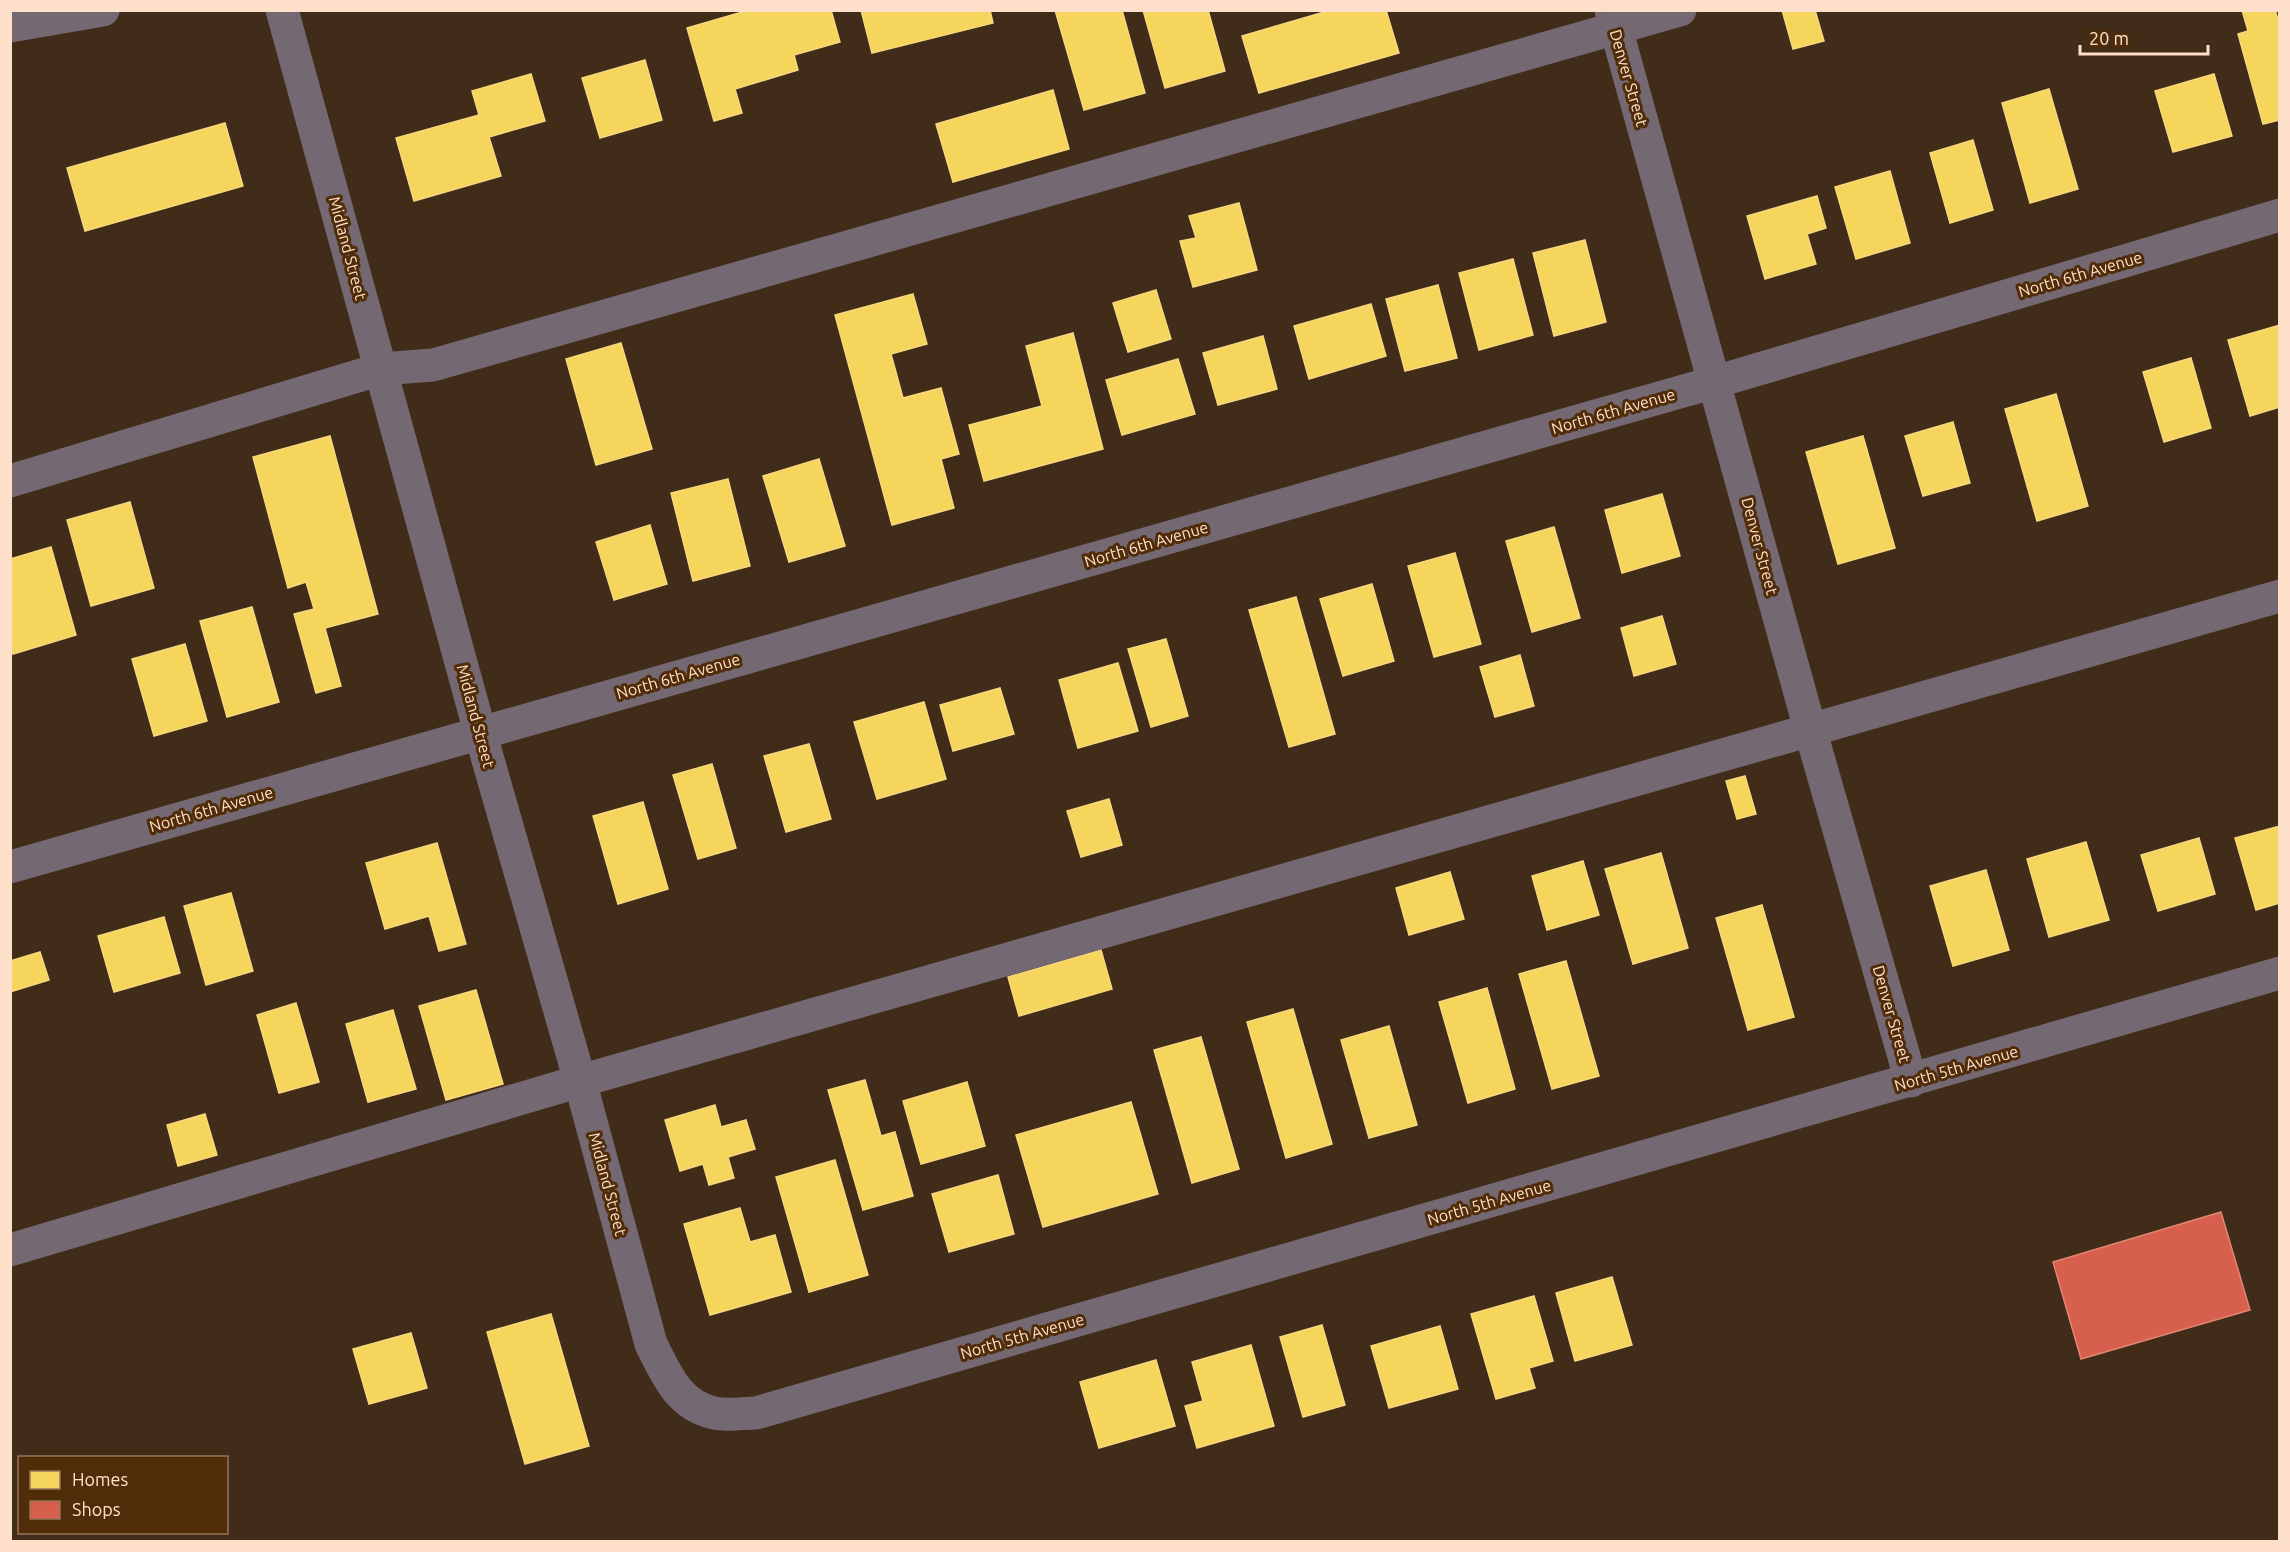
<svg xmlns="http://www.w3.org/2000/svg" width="2290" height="1552" viewBox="0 0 2290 1552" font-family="Ubuntu,sans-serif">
  <rect width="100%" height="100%" fill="#402c19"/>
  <g fill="#f6d55c" stroke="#f8d87d" stroke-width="1.5">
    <polygon points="749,10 831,10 840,42 794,55 798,70 735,89 742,113 714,121 687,28"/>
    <polygon points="861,10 990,10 993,23 872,53"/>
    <polygon points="1055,10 1122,10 1145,93 1084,110"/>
    <polygon points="1143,10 1208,10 1225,71 1165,88"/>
    <polygon points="1331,10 1386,10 1399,53 1259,93 1242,36"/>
    <polygon points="1782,10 1815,10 1824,41 1793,49"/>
    <polygon points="2242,10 2275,10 2280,26 2280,120 2263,124 2238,34 2248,31"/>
    <polygon points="645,60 662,120 600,138 582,78"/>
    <polygon points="531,74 545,121 489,137 501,176 414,201 396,138 479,115 472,91"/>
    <polygon points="2214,74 2232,136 2173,152 2155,91"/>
    <polygon points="2049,89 2078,189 2030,203 2002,103"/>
    <polygon points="1053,90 1069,149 953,182 936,124"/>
    <polygon points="225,123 243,186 85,231 67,168"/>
    <polygon points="1973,140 1993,210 1950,223 1930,153"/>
    <polygon points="1890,171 1910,243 1856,259 1835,187"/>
    <polygon points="1817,196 1826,228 1807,234 1816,264 1765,279 1747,216"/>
    <polygon points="1239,203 1257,270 1193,287 1180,241 1196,238 1189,216"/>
    <polygon points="1585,240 1606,322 1554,336 1533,253"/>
    <polygon points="1513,259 1533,335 1479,350 1459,273"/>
    <polygon points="1438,285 1457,358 1405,371 1386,299"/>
    <polygon points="1156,290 1171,339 1128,352 1113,303"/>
    <polygon points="913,294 927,344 891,354 903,398 941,388 959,454 941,459 954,508 892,525 835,315"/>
    <polygon points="1371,304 1386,356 1309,379 1294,326"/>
    <polygon points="2280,325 2280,407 2250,416 2228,340"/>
    <polygon points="1073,333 1103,449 984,481 969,425 1042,406 1026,346"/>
    <polygon points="1263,336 1277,389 1218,405 1203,353"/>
    <polygon points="621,343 652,449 596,465 566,359"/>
    <polygon points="2191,358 2211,428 2164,442 2143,372"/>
    <polygon points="1178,359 1195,414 1122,435 1106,380"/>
    <polygon points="2056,394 2088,506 2037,521 2005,409"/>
    <polygon points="1953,422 1970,483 1923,496 1905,436"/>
    <polygon points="330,436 378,614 325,628 341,686 316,693 294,614 314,609 306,582 288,588 253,457"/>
    <polygon points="1863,436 1895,548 1838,564 1806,452"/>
    <polygon points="819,459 845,546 789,562 763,476"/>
    <polygon points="728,479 750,566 693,581 671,493"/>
    <polygon points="1662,494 1680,556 1622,573 1605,510"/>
    <polygon points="130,502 154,588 91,606 67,520"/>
    <polygon points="650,525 667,584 614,600 596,542"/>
    <polygon points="1554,527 1580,618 1532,632 1506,541"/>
    <polygon points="51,547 76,635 13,654 10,645 10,559"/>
    <polygon points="1455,553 1481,644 1434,657 1408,566"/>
    <polygon points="1372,584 1394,661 1343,676 1320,599"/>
    <polygon points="1296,597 1335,734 1289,747 1249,610"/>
    <polygon points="252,607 279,702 227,717 200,621"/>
    <polygon points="1662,616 1676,664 1634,676 1621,628"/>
    <polygon points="1166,639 1188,716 1151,727 1128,649"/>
    <polygon points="185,644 207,721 154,736 132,659"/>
    <polygon points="1520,655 1534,706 1495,717 1480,667"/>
    <polygon points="1118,663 1138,731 1078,748 1059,680"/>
    <polygon points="1000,688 1014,734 953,751 940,705"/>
    <polygon points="924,702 946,779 877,799 854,722"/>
    <polygon points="809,744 831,819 786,832 764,756"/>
    <polygon points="712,764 736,848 698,859 673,775"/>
    <polygon points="1745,776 1756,814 1737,819 1726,781"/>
    <polygon points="1109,799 1122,845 1081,857 1067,811"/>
    <polygon points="643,802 668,889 618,904 593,816"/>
    <polygon points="2280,826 2280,903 2256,910 2235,838"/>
    <polygon points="2199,838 2215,894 2158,911 2141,855"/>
    <polygon points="2086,842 2109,920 2049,937 2027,859"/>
    <polygon points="437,843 466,944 439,951 429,916 385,929 366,863"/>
    <polygon points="1661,853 1688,948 1633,964 1605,869"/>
    <polygon points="1583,861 1599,915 1547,930 1532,876"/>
    <polygon points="1986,870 2009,950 1953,966 1930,886"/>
    <polygon points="1450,872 1464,919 1409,935 1396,888"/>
    <polygon points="231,893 253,971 206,985 184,906"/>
    <polygon points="1762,905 1794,1017 1748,1030 1716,918"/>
    <polygon points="164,917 180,973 114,992 98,936"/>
    <polygon points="1101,950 1112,989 1019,1016 1008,977"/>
    <polygon points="40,952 49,980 10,992 10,961"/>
    <polygon points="1566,961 1599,1076 1552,1089 1519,974"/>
    <polygon points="1487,988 1515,1089 1468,1103 1439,1002"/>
    <polygon points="476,990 503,1084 446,1100 419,1006"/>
    <polygon points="296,1003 319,1082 279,1093 257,1015"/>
    <polygon points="1293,1009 1332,1144 1286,1158 1247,1022"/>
    <polygon points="393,1010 416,1089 368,1102 346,1024"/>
    <polygon points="1389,1026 1417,1125 1369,1138 1341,1040"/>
    <polygon points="1201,1037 1239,1169 1192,1183 1154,1050"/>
    <polygon points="865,1080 881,1136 895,1132 913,1196 863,1210 828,1090"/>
    <polygon points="967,1082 985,1146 921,1164 903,1101"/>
    <polygon points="1131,1102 1158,1194 1043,1227 1016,1135"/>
    <polygon points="715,1105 721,1127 746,1120 755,1149 728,1157 734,1178 709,1185 703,1164 680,1171 665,1120"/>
    <polygon points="205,1114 217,1155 178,1166 167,1125"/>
    <polygon points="835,1160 868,1275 809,1292 776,1177"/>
    <polygon points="998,1175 1014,1234 949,1252 932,1194"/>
    <polygon points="740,1208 750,1242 775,1235 791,1292 710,1315 684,1224"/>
    <polygon points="1612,1277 1632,1345 1575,1361 1556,1293"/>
    <polygon points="1534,1296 1553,1361 1529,1368 1535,1388 1496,1399 1471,1314"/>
    <polygon points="551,1314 589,1446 525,1464 487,1332"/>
    <polygon points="1322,1325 1345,1405 1303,1417 1280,1337"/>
    <polygon points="1440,1326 1458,1389 1389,1408 1371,1346"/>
    <polygon points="411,1333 427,1388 369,1404 353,1349"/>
    <polygon points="1251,1345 1274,1426 1197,1448 1185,1406 1203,1401 1192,1362"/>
    <polygon points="1156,1360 1175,1426 1099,1448 1080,1382"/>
  </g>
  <polygon fill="#d6604d" stroke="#e28672" stroke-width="1.5" points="2221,1212 2250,1310 2081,1359 2053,1262"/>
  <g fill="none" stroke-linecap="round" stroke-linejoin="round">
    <g stroke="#746973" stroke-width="33">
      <path d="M282 10 480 732 580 1081 651 1344C666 1374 678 1405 714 1413 727 1416 743 1413 756 1413L2280 973"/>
      <polyline points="1611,10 1810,729 1911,1081"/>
      <polyline points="10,26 103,10"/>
      <polyline points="10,481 381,369 433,365 1680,10"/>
      <polyline points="10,867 1715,382 2280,215"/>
      <polyline points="10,1250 580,1081 2280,596"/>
    </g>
  </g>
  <g text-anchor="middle" stroke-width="6" stroke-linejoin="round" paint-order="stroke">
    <g font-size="16" fill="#fee0ca" stroke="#502c09">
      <text transform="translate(1629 78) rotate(74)" y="6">Denver Street</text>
      <text transform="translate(348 248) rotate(75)" y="6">Midland Street</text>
      <text transform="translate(2080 274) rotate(-16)" y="6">North 6th Avenue</text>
      <text transform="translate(1613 411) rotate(-16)" y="6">North 6th Avenue</text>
      <text transform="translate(1146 544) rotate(-16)" y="6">North 6th Avenue</text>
      <text transform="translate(1760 546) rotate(75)" y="6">Denver Street</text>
      <text transform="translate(678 676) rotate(-16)" y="6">North 6th Avenue</text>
      <text transform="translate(476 716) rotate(75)" y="6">Midland Street</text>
      <text transform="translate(211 809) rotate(-16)" y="6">North 6th Avenue</text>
      <text transform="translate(1892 1014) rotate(74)" y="6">Denver Street</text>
      <text transform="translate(1956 1068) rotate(-16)" y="6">North 5th Avenue</text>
      <text transform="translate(608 1184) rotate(75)" y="6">Midland Street</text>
      <text transform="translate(1489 1202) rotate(-16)" y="6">North 5th Avenue</text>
      <text transform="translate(1022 1336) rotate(-16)" y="6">North 5th Avenue</text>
    </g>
  </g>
  <rect width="2290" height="1552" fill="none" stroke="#fee0ca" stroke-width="24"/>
  <rect x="18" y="1456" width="210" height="78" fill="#502c09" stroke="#967456" stroke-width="1.5"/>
  <rect x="30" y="1471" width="30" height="18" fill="#f6d55c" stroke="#967456" stroke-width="1.5"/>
  <text x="72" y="1486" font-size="18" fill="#fee0ca">Homes</text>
  <rect x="30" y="1501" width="30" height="18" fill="#d6604d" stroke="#967456" stroke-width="1.5"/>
  <text x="72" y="1516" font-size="18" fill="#fee0ca">Shops</text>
  <path d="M2080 45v9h128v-9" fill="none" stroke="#fee0ca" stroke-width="3"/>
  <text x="2089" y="45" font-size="18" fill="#fee0ca" stroke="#502c09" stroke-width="4.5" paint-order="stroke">20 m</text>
</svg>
